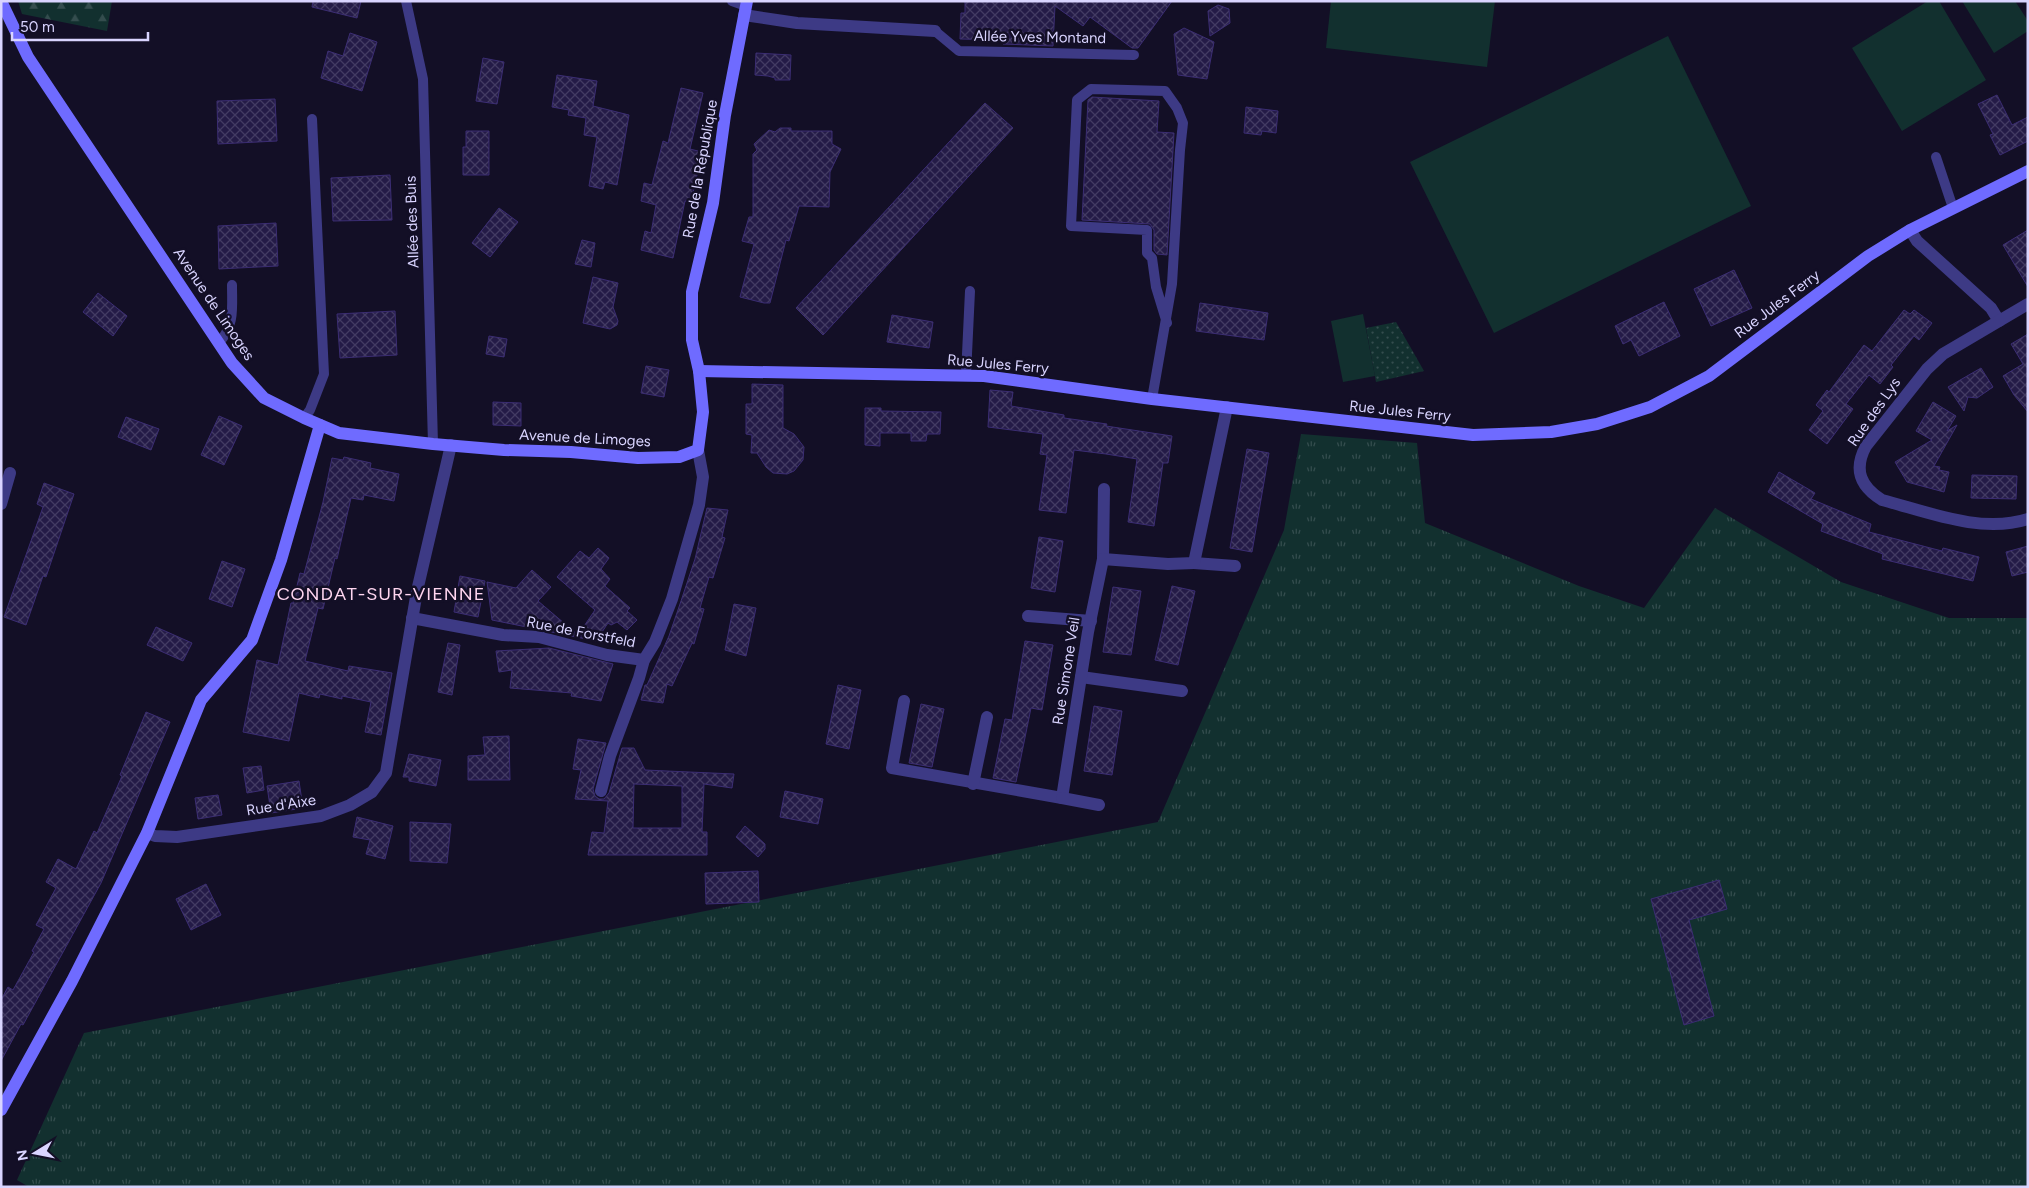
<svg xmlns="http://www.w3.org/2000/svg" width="2029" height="1188" viewBox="0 0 2029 1188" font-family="Figtree,sans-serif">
  <defs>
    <pattern id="grass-tufts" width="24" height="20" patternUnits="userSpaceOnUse" patternTransform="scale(1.25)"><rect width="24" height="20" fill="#12302f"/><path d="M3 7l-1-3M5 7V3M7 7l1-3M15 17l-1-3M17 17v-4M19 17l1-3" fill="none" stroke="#344d4e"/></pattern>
    <pattern id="forest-firs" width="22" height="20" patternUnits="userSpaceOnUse" patternTransform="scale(1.25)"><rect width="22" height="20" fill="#12302f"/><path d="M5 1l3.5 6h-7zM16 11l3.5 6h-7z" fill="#344d4e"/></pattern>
    <pattern id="park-dots" width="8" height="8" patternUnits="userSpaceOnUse" patternTransform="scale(1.25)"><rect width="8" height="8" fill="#12302f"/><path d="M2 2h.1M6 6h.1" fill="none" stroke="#344d4e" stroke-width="1.8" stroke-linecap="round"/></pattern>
    <pattern id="building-cross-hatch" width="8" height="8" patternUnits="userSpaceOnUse" patternTransform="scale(1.25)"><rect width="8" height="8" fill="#241b47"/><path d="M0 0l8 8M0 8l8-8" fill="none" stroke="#433b63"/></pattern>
  </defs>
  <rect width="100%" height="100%" fill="#130f26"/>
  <polygon fill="url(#grass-tufts)" points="1301,434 1417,443 1425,523 1579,586 1644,608 1715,508 1841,582 1949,618 2028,618 2028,1187 29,1187 17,1180 84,1033 1158,822 1284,530"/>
  <polygon fill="url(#forest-firs)" points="18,1 112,1 107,31 22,14"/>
  <polygon fill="url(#park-dots)" points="1396,322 1424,371 1376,382 1366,328"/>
  <g fill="#12302f">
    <polygon points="1331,1 1495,1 1487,67 1326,48"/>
    <polygon points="1928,1 1939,1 1986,80 1902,131 1852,48"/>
    <polygon points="1962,1 2015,1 2028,21 2028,31 1994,53"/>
    <polygon points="1668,36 1751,206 1494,333 1410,162"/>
    <polygon points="1363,314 1375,376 1343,382 1331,321"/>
  </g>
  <g fill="url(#building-cross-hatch)" stroke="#3b2d73" fill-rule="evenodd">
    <polygon points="313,1 361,1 357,18 312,7"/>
    <polygon points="965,1 1172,1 1138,48 1132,48 1090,17 1083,26 1055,6 1053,46 1003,44 1003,40 960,39 961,13 965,13"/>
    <polygon points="1218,5 1229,9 1230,23 1210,36 1208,11"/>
    <polygon points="1184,28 1214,42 1207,79 1178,75 1174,34"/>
    <polygon points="350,33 377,42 362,91 321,78 328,51 343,56"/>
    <polygon points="756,53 791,55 790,80 775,80 775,78 768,76 755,75"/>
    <polygon points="483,58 504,62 497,104 476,101"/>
    <polygon points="557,75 597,81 593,106 629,115 617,185 605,182 603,189 589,186 597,137 584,135 586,118 568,115 569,110 552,107"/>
    <polygon points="681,88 703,93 690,149 702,152 691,202 685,201 673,258 641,250 645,231 651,233 656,205 641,201 644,183 652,185 663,141 668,143"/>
    <polygon points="1997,95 2012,125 2028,117 2028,141 2000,155 1990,135 1993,134 1978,104"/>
    <polygon points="1092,97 1159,101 1157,132 1174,133 1167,255 1157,254 1154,250 1154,230 1150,224 1082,220 1088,100"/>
    <polygon points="275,99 277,141 218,144 217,101"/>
    <polygon points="985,103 1013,128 823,335 796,308"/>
    <polygon points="1246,107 1278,111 1276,133 1262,131 1261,135 1244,133"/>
    <polygon points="780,128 791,128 791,131 832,131 832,144 841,149 830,172 829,207 799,206 789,241 786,240 770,303 764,303 740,297 754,244 742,241 749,217 753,217 753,154 757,150 754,144 769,130 775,132"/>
    <polygon points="466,131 489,131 489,175 463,175 463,147 466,147"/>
    <polygon points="390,175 392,220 333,221 331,178"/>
    <polygon points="499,208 518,222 490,257 472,243"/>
    <polygon points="276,223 278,266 219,269 218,226"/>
    <polygon points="2028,230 2028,287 2003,245"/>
    <polygon points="582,240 595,243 591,267 575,264"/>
    <polygon points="1734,270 1752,308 1711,326 1694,289"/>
    <polygon points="593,277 618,283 613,307 618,321 617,325 610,329 583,323"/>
    <polygon points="98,293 127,316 113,336 83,312"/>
    <polygon points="1664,302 1680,336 1639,356 1631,340 1623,344 1615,326"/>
    <polygon points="1200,303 1268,313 1264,340 1196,331"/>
    <polygon points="1904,310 1910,314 1914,310 1932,323 1919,340 1914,336 1891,365 1893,367 1880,384 1869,375 1846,404 1853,409 1827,444 1809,430 1823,411 1816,405 1827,390 1829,392 1864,345 1872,351"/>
    <polygon points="395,311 397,355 340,358 337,314"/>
    <polygon points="892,315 933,322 929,348 887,342"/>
    <polygon points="2028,334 2028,412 2014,395 2003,376 2023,364 2011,344"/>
    <polygon points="489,336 507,339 504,357 486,354"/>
    <polygon points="646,366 669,370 664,397 641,393"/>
    <polygon points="1981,368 1993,387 1977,398 1968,397 1964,411 1948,387"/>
    <polygon points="752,384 783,385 783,428 794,434 804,447 803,460 794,471 787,474 773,473 766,467 757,453 751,453 752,435 746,434 746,404 752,404"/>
    <polygon points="990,390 1013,392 1011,406 1064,415 1064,418 1107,424 1106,426 1172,436 1168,463 1163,463 1154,526 1128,522 1137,459 1106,454 1074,450 1066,513 1039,510 1047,455 1040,454 1043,434 988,427"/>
    <polygon points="493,402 521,403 521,426 493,425"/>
    <polygon points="1933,402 1956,416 1947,431 1957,425 1934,466 1940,467 1939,470 1949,472 1944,492 1907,482 1895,462 1932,440 1916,431"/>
    <polygon points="865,408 881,408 881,411 941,412 940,434 927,434 926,441 911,441 911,433 880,433 880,446 865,445"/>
    <polygon points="219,416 242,426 224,465 201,455"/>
    <polygon points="126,417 159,429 151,450 118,437"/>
    <polygon points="1247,449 1269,453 1252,552 1230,548"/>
    <polygon points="344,457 371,463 370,468 399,474 394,501 364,495 363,500 351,498 337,559 335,558 323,609 318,608 305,661 348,671 349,666 392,673 381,735 365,732 371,702 342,696 342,699 320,694 319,698 299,693 289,741 243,732 257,660 278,665 291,603 293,603 300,573 304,574 323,502 332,458 343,460"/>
    <polygon points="1779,472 1815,493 1811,499 1871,524 1869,532 1942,551 1943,548 1979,557 1973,581 1882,559 1883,554 1821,531 1823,524 1768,492"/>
    <polygon points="1972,475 2017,476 2016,499 1971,498"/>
    <polygon points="44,483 74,494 46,577 43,576 26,625 4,617 43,507 37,504"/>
    <polygon points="707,508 728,510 722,537 725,538 713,578 709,577 700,608 704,609 694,644 692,643 672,686 667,684 663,703 641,700 645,685 647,685 669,636 680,604 695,559"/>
    <polygon points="1039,537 1063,541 1055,592 1031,588"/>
    <polygon points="2028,546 2028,572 2012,576 2006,552"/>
    <polygon points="598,548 609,558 601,569 610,579 605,586 630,608 627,611 637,620 627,630 617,622 611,625 608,623 596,641 492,620 487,582 516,588 532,570 551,587 538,601 578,635 595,610 557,577 580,551 589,558"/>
    <polygon points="222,561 245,569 232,607 209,599"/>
    <polygon points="460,576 485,581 478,617 454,612"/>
    <polygon points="1172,586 1195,591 1178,665 1155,660"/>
    <polygon points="1113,587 1141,591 1131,655 1103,652"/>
    <polygon points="734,604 756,608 746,656 725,650"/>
    <polygon points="156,627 192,643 183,661 147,645"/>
    <polygon points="1025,641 1053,645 1042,710 1031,708 1016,782 993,778 1005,719 1012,720"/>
    <polygon points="448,643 460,645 452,695 438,692"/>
    <polygon points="549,648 613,664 601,701 571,696 572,693 510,688 512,670 499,672 496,651"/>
    <polygon points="838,685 861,690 849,749 826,744"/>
    <polygon points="921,704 944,709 932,767 909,763"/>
    <polygon points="1094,706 1122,711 1112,775 1084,771"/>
    <polygon points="146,712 170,722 101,883 23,1025 21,1024 1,1061 1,1000 8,987 13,990 34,952 32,951 44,929 36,925 56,888 46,882 58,859 76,869 94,831 97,833 122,776 120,775"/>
    <polygon points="509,736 510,780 468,780 468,756 485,755 483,737"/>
    <path d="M578 739 606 743 593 789 595 796 599 799H604L609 793 622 748H634L645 770 734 774 732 788 704 784 702 832H707V855H588L592 832 604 833 608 801 575 799 581 770 573 769ZM634 784 682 786V828H633Z"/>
    <polygon points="409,754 441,760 436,786 409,781 409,777 403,777"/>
    <polygon points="261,766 264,790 247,793 243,768"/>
    <polygon points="299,781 303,808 271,813 267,786"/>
    <polygon points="785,791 823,799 818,824 780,817"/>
    <polygon points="218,795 222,815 198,819 195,798"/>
    <polygon points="357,817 393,826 385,859 366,854 370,840 353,837"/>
    <polygon points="410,822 451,824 447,863 410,861"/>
    <polygon points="745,826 765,844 765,849 758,857 736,837"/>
    <polygon points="758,871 759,902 706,904 705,873"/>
    <polygon points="1719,880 1727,909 1689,920 1714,1016 1684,1025 1651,899"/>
    <polygon points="206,884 221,915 191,930 176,899"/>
  </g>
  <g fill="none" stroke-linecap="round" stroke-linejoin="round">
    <g stroke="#3d3a85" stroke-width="10">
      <polyline points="406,1 423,79 433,444"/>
      <polyline points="732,1 746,6"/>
      <polyline points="935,31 959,51 1134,55"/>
      <polyline points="1936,157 1953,208"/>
      <path d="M219 343C235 324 232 309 232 285"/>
      <polyline points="966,375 970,291"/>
      <polyline points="1152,399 1172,284 1180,150 1183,123 1177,108 1165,91 1091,89 1077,100 1071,226 1147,230 1147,253 1152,258 1156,287 1167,323"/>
      <polyline points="304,418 310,410 324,374 312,119"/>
    </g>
    <g stroke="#3d3a85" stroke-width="12">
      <polyline points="744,15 797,23 935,31"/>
      <polyline points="1910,230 1917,241 1991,308 1999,321"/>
      <path d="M2028 304 1943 354 1927 369 1866 446C1853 470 1861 487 1882 500 1928 512 1981 534 2028 519"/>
      <polyline points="1,504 10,473"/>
      <polyline points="1103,559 1104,489"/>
      <polyline points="1194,563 1235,566"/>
      <polyline points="1028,616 1091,621"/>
      <polyline points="412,618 503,635 539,637 607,655 644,660"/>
      <polyline points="1081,677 1182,691"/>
      <polyline points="904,701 892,768 1062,798 1088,632 1103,559 1168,564 1194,563 1227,407"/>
      <polyline points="973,784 987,717"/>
      <polyline points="601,791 610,756 639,678 644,660 655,642 672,599 699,505 703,477 698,450"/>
      <polyline points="1062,798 1099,805"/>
      <polyline points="147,833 155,836 177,837 321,816 350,805 372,792 386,773 417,591 451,445"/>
    </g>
    <g stroke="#6f6bff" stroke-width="12">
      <polyline points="1,1 28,57 232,363 264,398 304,418 339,433 433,444 504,450 571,452 638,458 679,457 698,450 703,412 699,371 692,340 692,292 713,203 725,115 747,1"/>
      <polyline points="699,371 984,376 1152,399 1473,435 1551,432 1597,424 1650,407 1709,376 1868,256 1910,230 2028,171"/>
      <polyline points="1,1110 72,981 147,833 201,700 252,640 281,560 320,425"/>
    </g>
  </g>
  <g text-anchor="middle" stroke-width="5" stroke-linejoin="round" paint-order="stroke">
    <g font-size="15" fill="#d9d4ff" stroke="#130f26">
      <text transform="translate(1040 37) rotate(1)" y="5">Allée Yves Montand</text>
      <text transform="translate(700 169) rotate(-80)" y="5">Rue de la République</text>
      <text transform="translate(412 222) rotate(-92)" y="5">Allée des Buis</text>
      <text transform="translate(214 304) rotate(56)" y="5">Avenue de Limoges</text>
      <text transform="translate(1777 304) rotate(-37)" y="5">Rue Jules Ferry</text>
      <text transform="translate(998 364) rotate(5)" y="5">Rue Jules Ferry</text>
      <text transform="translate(1400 411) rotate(6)" y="5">Rue Jules Ferry</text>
      <text transform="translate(1874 412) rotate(-55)" y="5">Rue des Lys</text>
      <text transform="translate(585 438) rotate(3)" y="5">Avenue de Limoges</text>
      <text transform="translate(581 632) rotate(11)" y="5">Rue de Forstfeld</text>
      <text transform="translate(1066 671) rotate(-81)" y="5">Rue Simone Veil</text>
      <text transform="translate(281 805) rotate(-9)" y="5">Rue d'Aixe</text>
    </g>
    <g font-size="18" letter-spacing="1" fill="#ffd6f0" stroke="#130f26">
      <text x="381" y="600">CONDAT-SUR-VIENNE</text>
    </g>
  </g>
  <rect width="2029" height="1188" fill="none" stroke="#d9d4ff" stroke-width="5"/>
  <g transform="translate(35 1153) rotate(260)" stroke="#130f26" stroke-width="4" paint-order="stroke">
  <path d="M0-4L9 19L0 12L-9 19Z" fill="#d9d4ff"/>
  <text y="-8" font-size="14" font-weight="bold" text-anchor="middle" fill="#d9d4ff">N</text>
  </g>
  <path d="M12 32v8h136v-8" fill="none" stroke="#d9d4ff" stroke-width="2.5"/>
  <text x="20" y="32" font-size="15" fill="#d9d4ff" stroke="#130f26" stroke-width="4" paint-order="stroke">50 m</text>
</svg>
